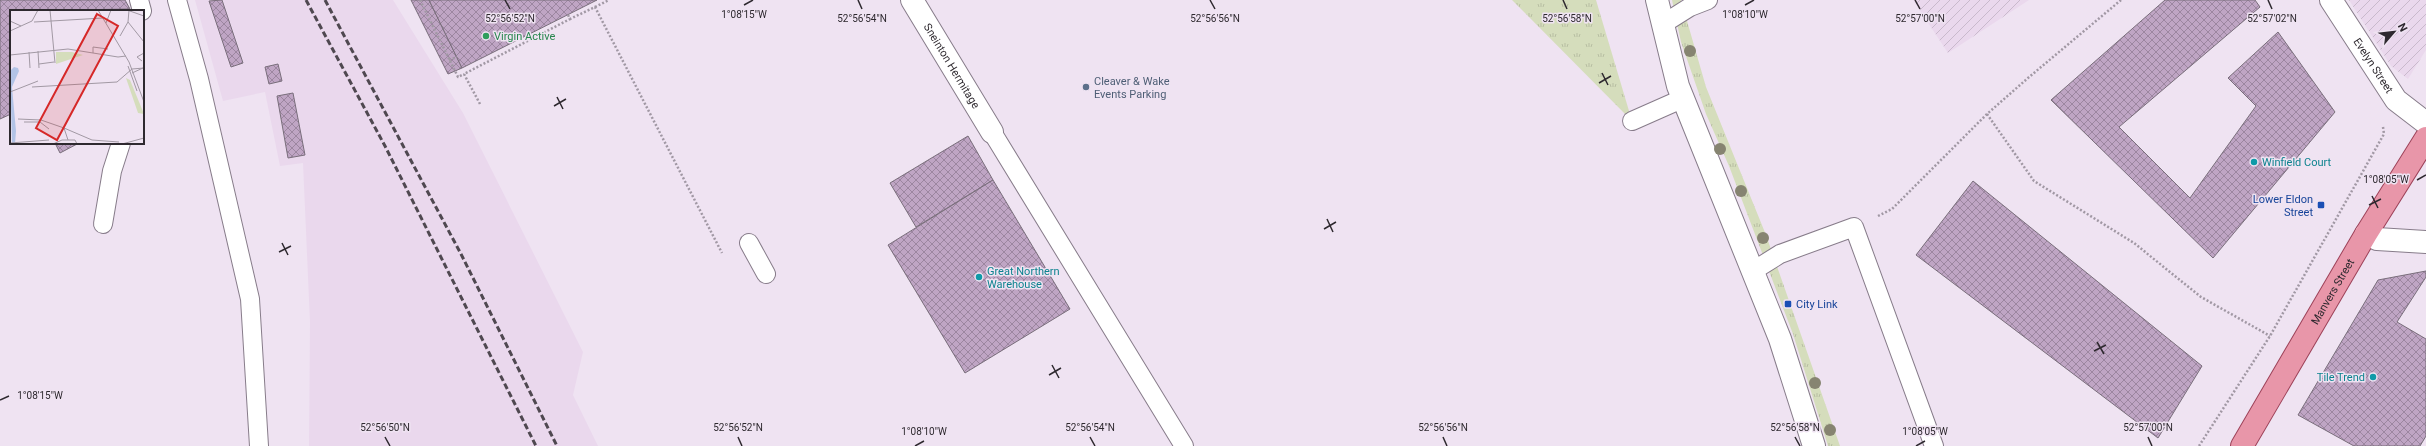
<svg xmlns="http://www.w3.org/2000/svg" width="2426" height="446" viewBox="0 0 2426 446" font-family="Roboto,sans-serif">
  <defs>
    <pattern id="industrial-furrows" width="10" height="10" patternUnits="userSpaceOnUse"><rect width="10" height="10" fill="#ead8ed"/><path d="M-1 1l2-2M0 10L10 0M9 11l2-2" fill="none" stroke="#c9b9cc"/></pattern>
    <pattern id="grass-tufts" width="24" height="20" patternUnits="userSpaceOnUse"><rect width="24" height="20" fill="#d5ddbc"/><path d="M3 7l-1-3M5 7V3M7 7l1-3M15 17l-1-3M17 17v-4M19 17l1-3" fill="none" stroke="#b7bea2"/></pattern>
    <pattern id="building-cross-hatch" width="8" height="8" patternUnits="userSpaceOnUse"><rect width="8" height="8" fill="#bfa5c4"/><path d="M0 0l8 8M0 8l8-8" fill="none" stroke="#9c86a0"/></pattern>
  </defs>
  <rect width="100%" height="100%" fill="#efe3f2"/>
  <polygon fill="#ead8ed" points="195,0 393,0 463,113 583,352 573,395 598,446 309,446 310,322 303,163 280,166 265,92 223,101"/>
  <g fill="url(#industrial-furrows)">
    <polygon points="1913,0 2029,0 1948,53"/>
    <polygon points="2349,0 2426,0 2426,50 2408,79 2391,66"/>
  </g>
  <g fill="url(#grass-tufts)">
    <polygon points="1512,0 1596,0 1632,121"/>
    <polygon points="1672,0 1681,0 1706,87 1766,235 1840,446 1828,446 1793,334 1729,166 1706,114 1681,42"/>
  </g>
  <g fill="url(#building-cross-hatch)" stroke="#796e7b">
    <polygon points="0,0 125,0 130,9 11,11 11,114 0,119"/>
    <polygon points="222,0 243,63 231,67 209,1"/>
    <polygon points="411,0 429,0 462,68 448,74"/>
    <polygon points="429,0 597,0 462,68"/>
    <polygon points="2165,0 2255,0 2260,7 2119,127 2190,198 2256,106 2228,78 2278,32 2335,112 2213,258 2051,100"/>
    <polygon points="278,64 282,81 269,84 265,67"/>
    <polygon points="293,93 305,155 288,158 277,96"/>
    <polygon points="968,136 993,180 916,227 890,183"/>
    <polygon points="55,143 79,143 60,153"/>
    <polygon points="993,180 1070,309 965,373 888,245"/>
    <polygon points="1973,181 2202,366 2158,438 1916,255"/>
    <polygon points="2426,271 2426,277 2397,322 2426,339 2426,436 2420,446 2354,446 2298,415 2378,280"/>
  </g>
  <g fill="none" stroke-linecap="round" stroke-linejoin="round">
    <defs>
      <g id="lane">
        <polyline points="139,0 142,11"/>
        <polyline points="177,0 199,79 250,299 259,446"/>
        <polyline points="1663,24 1690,7 1708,0"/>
        <polyline points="1632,121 1684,98"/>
        <polyline points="992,132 1184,446"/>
        <polyline points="103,224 112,171 121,143"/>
        <polyline points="749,243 766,274"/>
        <polyline points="1753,271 1780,254 1854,227 1934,446"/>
      </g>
      <g id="street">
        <path id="s1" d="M912 0 992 132"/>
        <polyline points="1657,0 1678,86 1780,339 1814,446"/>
        <path id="s2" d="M2331 0 2396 100 2426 123"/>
        <polyline points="2366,234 2377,239 2426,242"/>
      </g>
      <g id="primary">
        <path id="s3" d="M2242 446 2366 234 2426 138"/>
      </g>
    </defs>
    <use href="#lane" stroke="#877c8a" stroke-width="20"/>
    <use href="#street" stroke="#877c8a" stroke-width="24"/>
    <use href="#primary" stroke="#9d4259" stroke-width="24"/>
    <g stroke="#a198a4" stroke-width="2.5" stroke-dasharray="2 2" stroke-linecap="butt">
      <polyline points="420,0 458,77 464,74"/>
      <polyline points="595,7 609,0"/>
      <polyline points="568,15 570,19 595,7 722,253"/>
      <polyline points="449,60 457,57"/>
      <polyline points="480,104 464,74 570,19"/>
      <polyline points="1987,114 2034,181 2134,243 2201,297 2270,336"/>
      <polyline points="1878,216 1892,209 1987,114 2028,78 2121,0"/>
      <polyline points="2199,446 2270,336 2384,134 2383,127"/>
    </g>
    <use href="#lane" stroke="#fff" stroke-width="18"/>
    <use href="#street" stroke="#fff" stroke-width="22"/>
    <use href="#primary" stroke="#e896a9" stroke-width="22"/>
    <g stroke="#4f4850" stroke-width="3" stroke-dasharray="6 3" stroke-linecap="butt">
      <polyline points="306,0 385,146 536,446"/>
      <polyline points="325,0 461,254 557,446"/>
    </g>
  </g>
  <g fill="#868471">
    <circle cx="1690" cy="51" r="6"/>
    <circle cx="1720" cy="149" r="6"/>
    <circle cx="1741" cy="191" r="6"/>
    <circle cx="1763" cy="238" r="6"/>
    <circle cx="1815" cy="383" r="6"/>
    <circle cx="1830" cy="430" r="6"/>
  </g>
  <path fill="none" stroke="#2e292f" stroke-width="1.5" d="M505 0 510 9M858 0 862 9M1210 0 1215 9M1563 0 1567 9M1915 0 1920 9M2268 0 2272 9M744 5 753 0M1745 5 1754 0M1602 73 1608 85M1599 83 1611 76M557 97 563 109M554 106 566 99M2417 180 2426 175M2372 196 2378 208M2369 205 2381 199M1327 219 1333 232M1324 229 1336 222M282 243 288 255M279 252 291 246M2097 342 2104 354M2094 351 2106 345M1052 365 1059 378M1049 375 1061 368M0 400 9 396M385 437 390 446M738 437 742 446M1090 437 1095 446M1443 437 1447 446M1795 437 1800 446M2148 437 2152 446M915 446 924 441M1916 446 1925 441"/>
  <circle fill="#2e9e5b" stroke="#efe3f2" stroke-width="1.5" cx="486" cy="36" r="4"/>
  <circle fill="#5c6f8a" stroke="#efe3f2" stroke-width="1.5" cx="1086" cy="87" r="4"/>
  <g fill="#0f9aa8" stroke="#efe3f2" stroke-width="1.5">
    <circle cx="2254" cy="162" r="4"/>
    <circle cx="979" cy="277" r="4"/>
    <circle cx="2373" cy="377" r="4"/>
  </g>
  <g fill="#1a4fb4" stroke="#efe3f2" stroke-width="1.5">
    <rect x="2317" y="201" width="8" height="8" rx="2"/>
    <rect x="1784" y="300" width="8" height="8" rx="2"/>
  </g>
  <g text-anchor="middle" stroke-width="3" stroke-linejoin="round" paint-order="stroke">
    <g font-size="11" fill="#27864d" stroke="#efe3f2" text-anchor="start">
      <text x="494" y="40">Virgin Active</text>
    </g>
    <g font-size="11" fill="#2e292f" stroke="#efe3f2">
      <text dy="4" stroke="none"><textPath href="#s1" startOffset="77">Sneinton Hermitage</textPath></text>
      <text dy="4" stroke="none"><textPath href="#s2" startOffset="78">Evelyn Street</textPath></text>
      <text dy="4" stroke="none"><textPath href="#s3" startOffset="179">Manvers Street</textPath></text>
    </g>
    <g font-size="11" fill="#4e5e75" stroke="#efe3f2" text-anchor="start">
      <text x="1094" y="85">Cleaver &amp; Wake<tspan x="1094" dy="13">Events Parking</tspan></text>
    </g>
    <g font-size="11" fill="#0d838f" stroke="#efe3f2" text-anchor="start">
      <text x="2262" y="166">Winfield Court</text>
      <text x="987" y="275">Great Northern<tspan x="987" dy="13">Warehouse</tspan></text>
      <text x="2365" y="381" text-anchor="end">Tile Trend</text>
    </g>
    <g font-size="11" fill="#164399" stroke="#efe3f2" text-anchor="end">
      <text x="2313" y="203">Lower Eldon<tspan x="2313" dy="13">Street</tspan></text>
      <text x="1796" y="308" text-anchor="start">City Link</text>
    </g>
  </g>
  <g transform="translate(10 10)">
    <rect width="134" height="134" fill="#efe3f2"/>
    <path d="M46 42H62L73 45 46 54Z" fill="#d5ddbc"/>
    <path d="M116 68 120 70 134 104 128 103Z" fill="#d5ddbc"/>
    <path d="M4 57 8 58 9 61 2 77 6 121 5 134H2L0 61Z" fill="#b2c3e6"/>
    <path fill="none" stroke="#a299a4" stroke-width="1" d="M40 0 45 53M88 0 119 52 134 92M117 0 134 6M119 0 118 12 134 32M0 11 11 16M24 12 93 8M96 13 101 0M0 21 22 11 28 0M110 26 118 12M28 41 29 58M19 42 20 58M83 43V37L98 39M0 45 58 39 108 47 116 46M132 51 127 47 134 43M29 54 44 52M118 56 127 81M122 63 133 58M22 77 107 72 122 59 134 58M0 82 28 71M8 109 31 110 54 118M14 112H30L39 119M58 130 54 118 82 130 109 132M0 133 39 130M43 134 52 130H65L67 134M112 134 134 128"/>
    <path fill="#d62828" fill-opacity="0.15" stroke="#d62828" stroke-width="2" d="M87 4 108 16 47 130 26 118Z"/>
    <rect width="134" height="134" fill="none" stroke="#2e292f" stroke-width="2"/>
  </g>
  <g font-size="10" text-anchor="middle" fill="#2e292f" stroke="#efe3f2" stroke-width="3" stroke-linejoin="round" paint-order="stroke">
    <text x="744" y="18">1°08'15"W</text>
    <text x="1745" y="18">1°08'10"W</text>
    <text x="510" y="22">52°56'52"N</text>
    <text x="862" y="22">52°56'54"N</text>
    <text x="1215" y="22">52°56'56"N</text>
    <text x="1567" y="22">52°56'58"N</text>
    <text x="1920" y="22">52°57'00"N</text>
    <text x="2272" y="22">52°57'02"N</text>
    <text x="2386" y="183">1°08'05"W</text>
    <text x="40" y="399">1°08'15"W</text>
    <text x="385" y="431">52°56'50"N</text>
    <text x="738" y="431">52°56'52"N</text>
    <text x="1090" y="431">52°56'54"N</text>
    <text x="1443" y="431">52°56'56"N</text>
    <text x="1795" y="431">52°56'58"N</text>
    <text x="2148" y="431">52°57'00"N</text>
    <text x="924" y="435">1°08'10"W</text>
    <text x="1925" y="435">1°08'05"W</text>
  </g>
  <g transform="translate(2394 32) rotate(62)" stroke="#efe3f2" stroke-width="3" paint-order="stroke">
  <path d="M0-3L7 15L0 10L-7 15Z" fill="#2e292f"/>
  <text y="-6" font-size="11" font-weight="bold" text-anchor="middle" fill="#2e292f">N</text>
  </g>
</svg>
